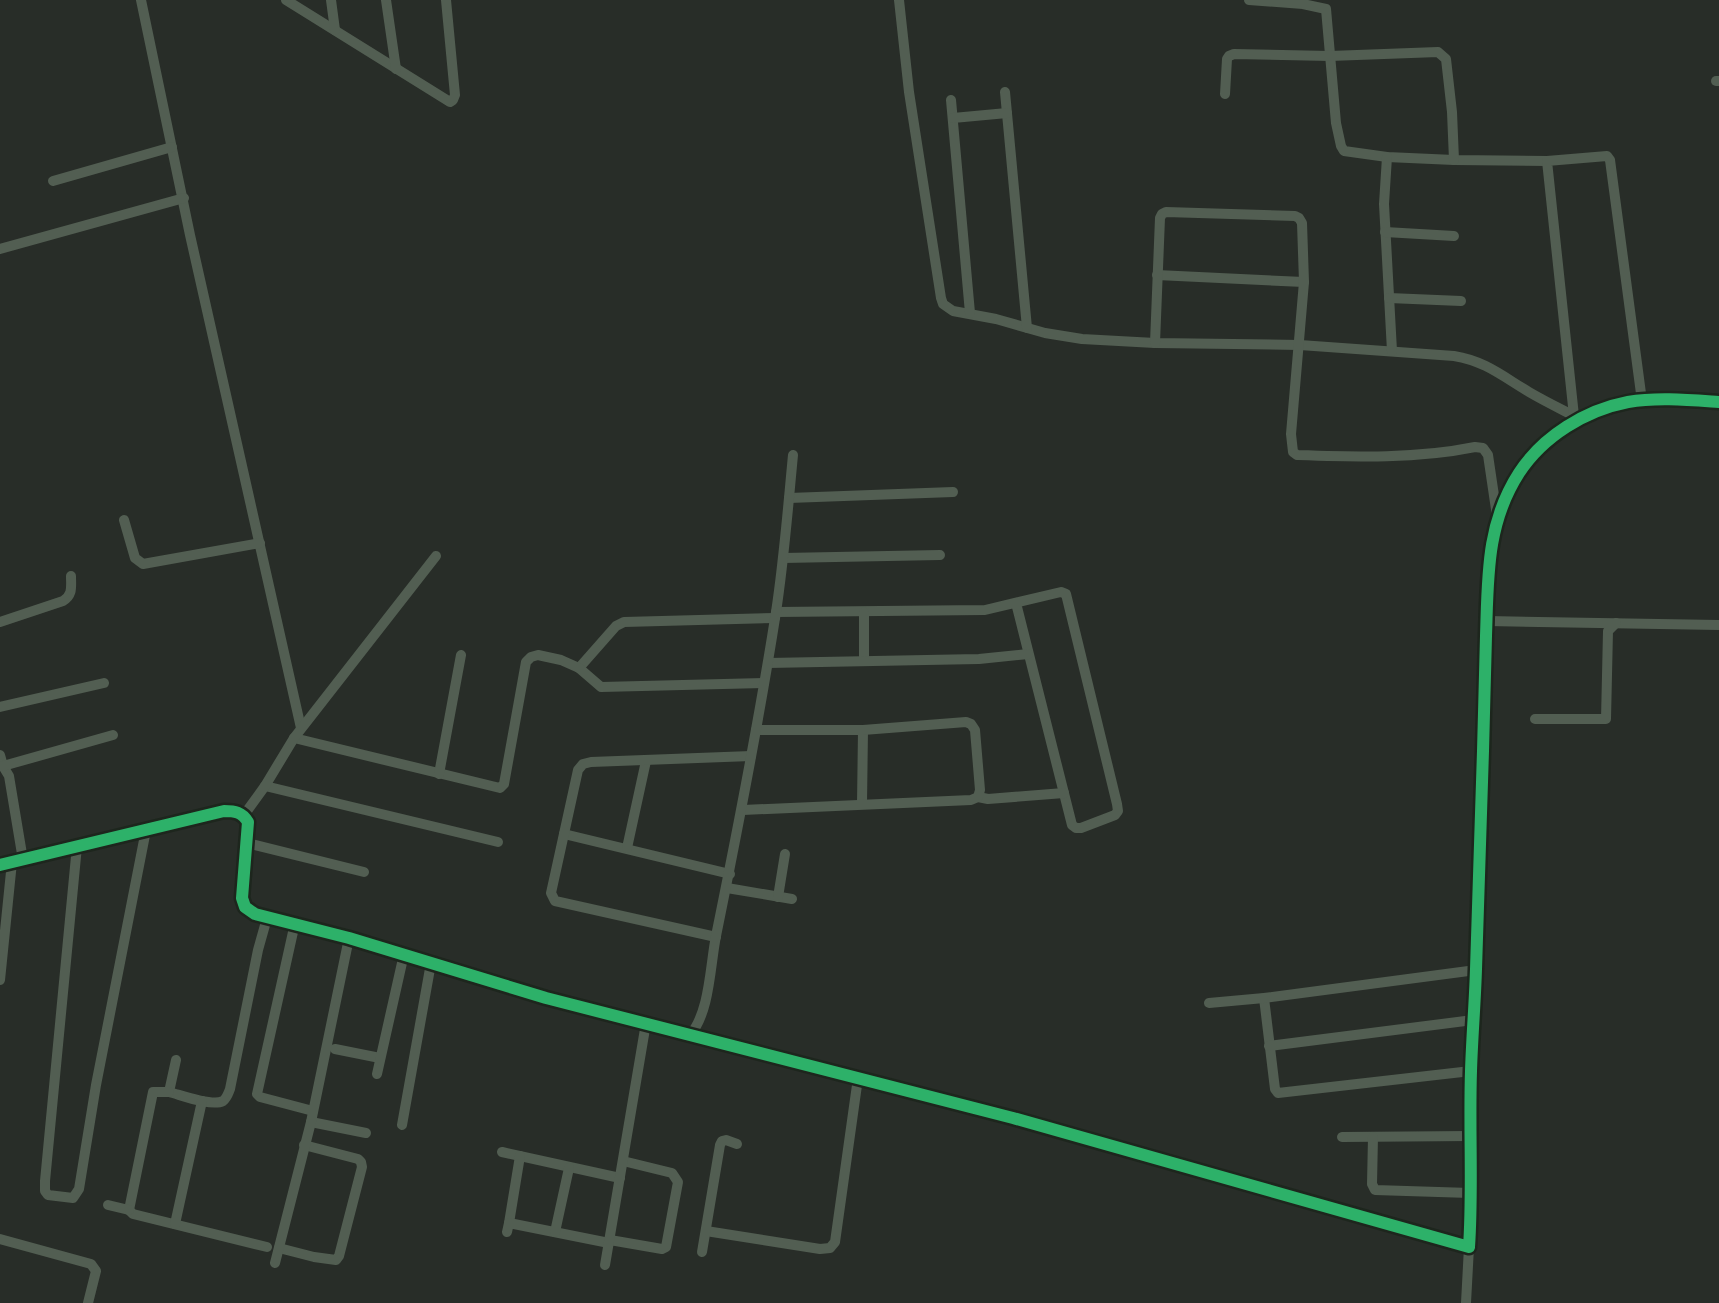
<svg xmlns="http://www.w3.org/2000/svg" width="1719" height="1303" viewBox="0 0 1719 1303" font-family="'Alegreya Sans',sans-serif">
  <rect width="100%" height="100%" fill="#282d28"/>
  <g fill="none" stroke-linecap="round" stroke-linejoin="round">
    <g stroke="#525e52" stroke-width="10">
      <polyline points="141,0 190,235 301,728"/>
      <polyline points="286,0 450,102 453,100 455,95 446,0"/>
      <polyline points="331,0 335,30"/>
      <polyline points="386,0 396,69"/>
      <path d="M899 0 909 92 941 298 943 304 953 311 996 319 1045 333 1082 339 1155 343 1300 345 1454 356C1485 361 1502 376 1529 392 1546 402 1563 410 1580 419"/>
      <polyline points="1249,0 1303,4 1326,9 1336,123 1341,146 1344,151 1387,157 1454,160 1547,161"/>
      <polyline points="1716,81 1719,81"/>
      <polyline points="1005,92 1027,328"/>
      <polyline points="1225,94 1227,59 1229,56 1234,54 1330,56 1438,52 1446,59 1452,112 1454,160"/>
      <polyline points="951,100 970,313"/>
      <polyline points="953,118 1007,113"/>
      <polyline points="1387,157 1384,204 1392,351"/>
      <polyline points="53,181 172,147"/>
      <polyline points="1385,232 1454,236"/>
      <polyline points="0,249 184,198"/>
      <polyline points="1157,275 1304,282"/>
      <polyline points="1389,298 1461,301"/>
      <path d="M1155 343 1160 218 1162 214 1166 212 1295 216 1299 218 1302 223 1304 282 1291 434 1293 452 1297 455C1357 457 1416 459 1475 447L1483 448 1488 455 1497 516"/>
      <polyline points="1574,416 1547,161 1607,156 1610,160 1642,401"/>
      <polyline points="789,498 953,492"/>
      <polyline points="124,520 135,558 143,564 260,543"/>
      <polyline points="783,558 940,555"/>
      <polyline points="776,612 985,610 1061,592 1066,594 1117,804 1118,811 1115,815 1081,828 1076,828 1072,825 1016,603"/>
      <polyline points="864,612 864,661"/>
      <polyline points="1487,621 1719,625"/>
      <path d="M0 622 63 601C73 595 71 587 71 576"/>
      <polyline points="768,663 979,659 1028,654"/>
      <polyline points="579,668 616,626 624,622 775,618"/>
      <polyline points="0,707 104,683"/>
      <polyline points="1535,719 1606,719 1608,631 1616,623"/>
      <polyline points="294,738 500,788 504,784 526,662 531,657 538,655 561,660 579,668 601,687 764,683"/>
      <polyline points="0,755 3,766 9,776 23,860"/>
      <polyline points="3,766 113,735"/>
      <polyline points="439,774 461,655"/>
      <polyline points="265,786 498,842"/>
      <polyline points="978,797 988,799 1064,793"/>
      <polyline points="862,804 863,730"/>
      <polyline points="743,810 971,800 978,797 980,790 975,730 971,724 966,722 863,730 756,730"/>
      <polyline points="244,815 265,786 294,738 436,556"/>
      <polyline points="564,834 730,874"/>
      <polyline points="247,843 364,872"/>
      <polyline points="77,846 45,1181 45,1191 48,1195 73,1198 79,1189 96,1085 146,830"/>
      <polyline points="627,848 646,761"/>
      <path d="M0 865 224 811C235 811 242 812 248 822L242 898 245 907 255 914 349 938 546 998 1013 1118 1469 1247C1473 1189 1469 1130 1471 1071 1472 1037 1475 1003 1476 969 1479 896 1480 823 1483 751 1484 713 1485 674 1486 636 1488 578 1486 524 1519 473 1543 436 1586 410 1628 402 1657 397 1690 400 1719 402"/>
      <polyline points="727,888 792,899"/>
      <polyline points="778,897 785,854"/>
      <polyline points="295,923 257,1094 260,1097 313,1111"/>
      <polyline points="716,937 555,901 551,893 578,770 583,764 591,762 751,756"/>
      <polyline points="0,980 12,862"/>
      <polyline points="1264,998 1275,1089 1278,1093 1471,1071"/>
      <polyline points="1209,1003 1264,998 1476,970"/>
      <path d="M690 1035C710 1012 710 966 716 936 738 828 759 721 776 612 784 560 788 507 793 455"/>
      <polyline points="1269,1046 1473,1020"/>
      <polyline points="335,1049 380,1058"/>
      <path d="M176 1060 169 1092C181 1095 212 1107 223 1101 227 1098 228 1094 230 1089L258 950 267 918"/>
      <polyline points="377,1074 404,954"/>
      <polyline points="169,1092 153,1092 129,1210 133,1214 267,1247"/>
      <polyline points="311,1122 366,1133"/>
      <polyline points="402,1125 431,963"/>
      <polyline points="1342,1137 1470,1136"/>
      <polyline points="1373,1137 1372,1184 1375,1190 1470,1193"/>
      <polyline points="502,1152 620,1178"/>
      <polyline points="108,1205 129,1210"/>
      <polyline points="509,1223 520,1156"/>
      <polyline points="175,1224 202,1101"/>
      <polyline points="706,1231 820,1249 830,1248 835,1242 858,1078"/>
      <polyline points="507,1232 509,1223 609,1243"/>
      <polyline points="555,1232 569,1168"/>
      <polyline points="0,1239 91,1264 96,1271 88,1303"/>
      <polyline points="610,1240 662,1249 666,1247 678,1182 672,1173 623,1161"/>
      <polyline points="279,1248 314,1257 336,1260 339,1256 362,1167 361,1162 358,1159 304,1145"/>
      <polyline points="702,1252 720,1145 722,1141 726,1140 737,1144"/>
      <polyline points="275,1263 311,1122 349,938"/>
      <polyline points="605,1265 646,1023"/>
      <polyline points="1466,1303 1469,1247"/>
    </g>
    <defs>
      <path id="cycleway" d="M0 865 224 811C235 811 242 812 248 822L242 898 245 907 255 914 349 938 546 998 1013 1118 1469 1247C1473 1189 1469 1130 1471 1071 1472 1037 1475 1003 1476 969 1479 896 1480 823 1483 751 1484 713 1485 674 1486 636 1488 578 1486 524 1519 473 1543 436 1586 410 1628 402 1657 397 1690 400 1719 402"/>
    </defs>
    <use href="#cycleway" stroke="#1d261d" stroke-width="17"/>
    <use href="#cycleway" stroke="#2db169" stroke-width="12"/>
  </g>
</svg>
